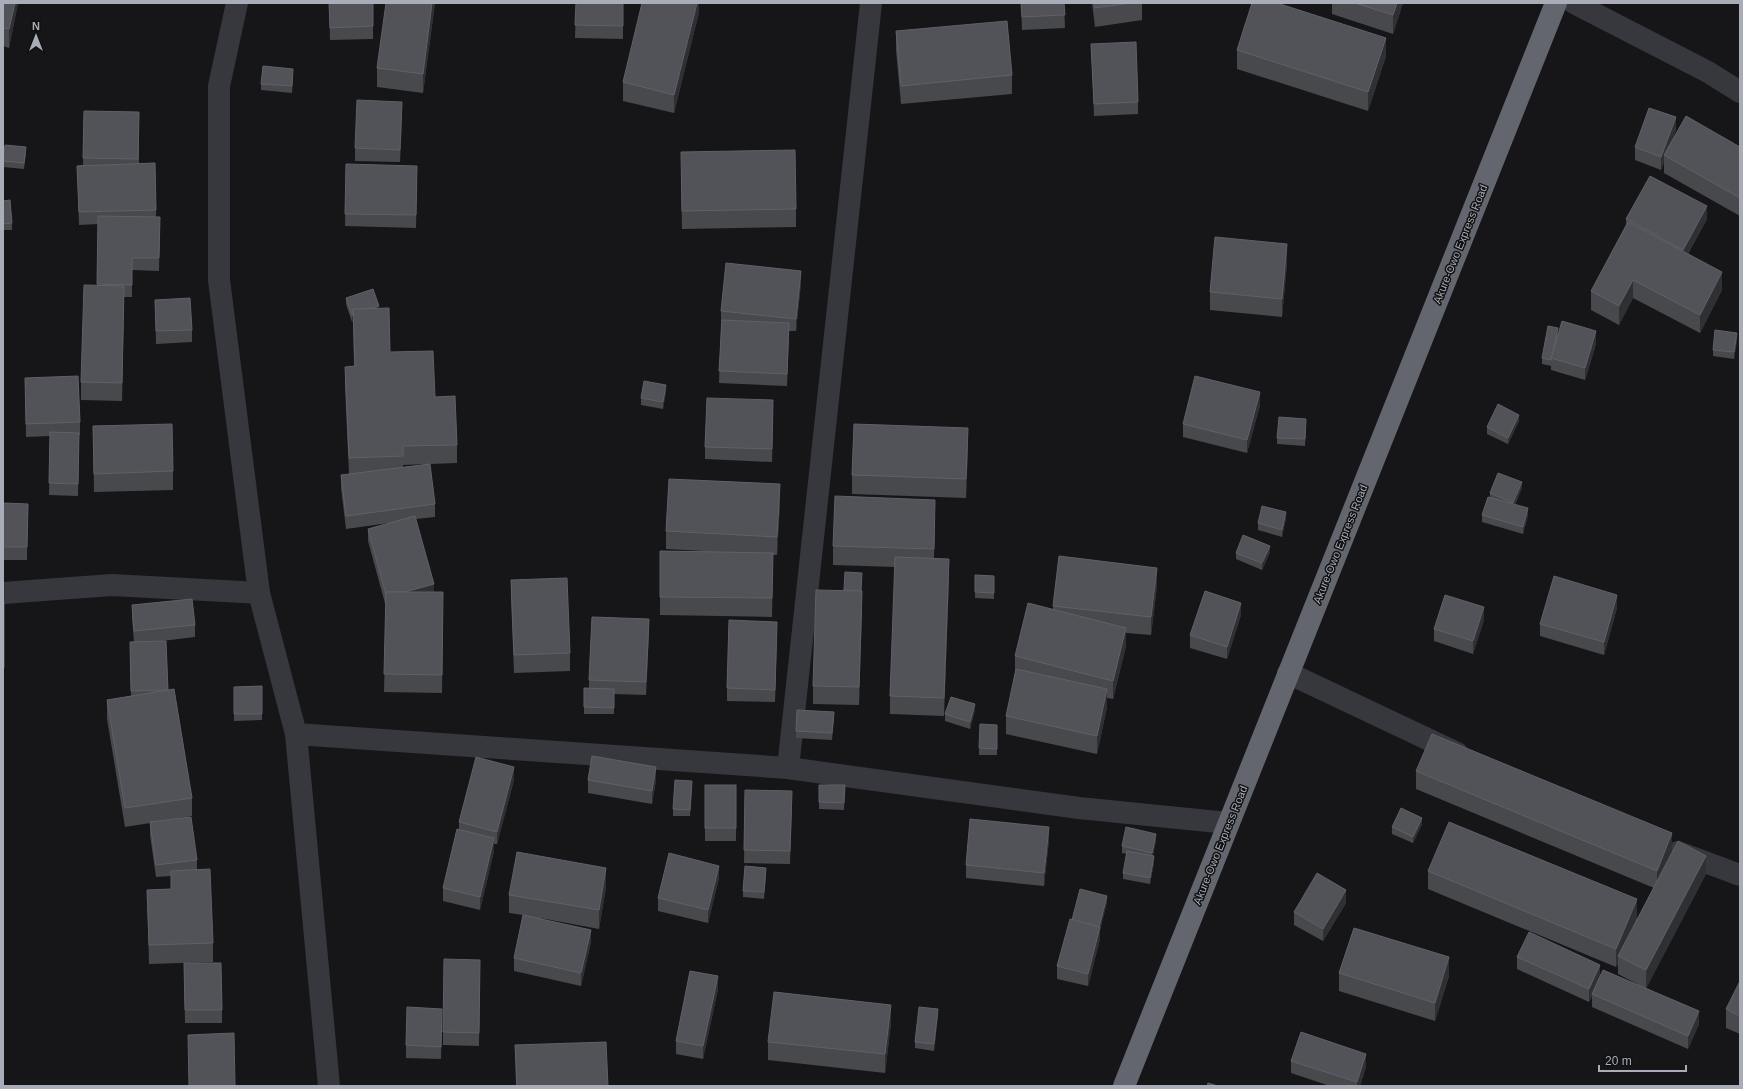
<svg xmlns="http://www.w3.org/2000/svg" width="1743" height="1089" viewBox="0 0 1743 1089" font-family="Arial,sans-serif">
  <rect width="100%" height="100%" fill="#161618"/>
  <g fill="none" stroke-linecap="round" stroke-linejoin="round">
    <g stroke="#37383d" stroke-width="22">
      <polyline points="237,3 219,86 219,280 259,593 296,734"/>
      <polyline points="1574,3 1708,72 1740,92"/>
      <polyline points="3,593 112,585 259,593"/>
      <polyline points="1288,673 1457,753"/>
      <polyline points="788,768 871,3"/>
      <polyline points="1678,852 1740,875"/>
      <polyline points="329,1086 296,734 788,768 1079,808 1228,823"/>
    </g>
    <polyline stroke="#63666e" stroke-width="22" points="1124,1086 1556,3"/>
  </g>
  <g fill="#47494d" fill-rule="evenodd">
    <polygon points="3,3 18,3 9,48 3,46"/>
    <polygon points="329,3 373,3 373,39 330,40"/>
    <polygon points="435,3 423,93 377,87 377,68"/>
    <polygon points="576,3 623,3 623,39 575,38"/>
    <polygon points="699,3 699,12 674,113 623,101 623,82"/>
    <polygon points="1021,3 1064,3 1065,28 1022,30"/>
    <polygon points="1092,3 1142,3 1142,20 1095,27"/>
    <polygon points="1332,3 1403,3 1393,34 1332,14"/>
    <polygon points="896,31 1012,75 1012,94 901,104 896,50"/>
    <polygon points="1091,44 1138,102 1138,114 1094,116"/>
    <polygon points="1237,50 1386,56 1368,111 1237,69"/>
    <polygon points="293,75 292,93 261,90 261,84"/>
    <polygon points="84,111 139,112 139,164 156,210 156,217 160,217 159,271 132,270 132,297 124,297 122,401 81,400 81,382 97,285 98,224 79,225 77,166 83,165"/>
    <polygon points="402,115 400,162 355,161 355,148"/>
    <polygon points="1676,130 1671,142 1740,147 1740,216 1664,173 1664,162 1661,170 1635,160 1635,147"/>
    <polygon points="26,153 24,169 3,167 3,161"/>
    <polygon points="346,164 417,178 416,228 345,226"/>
    <polygon points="681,171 796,209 796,227 682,229"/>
    <polygon points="3,201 12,223 12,230 3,230"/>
    <polygon points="1626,219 1707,219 1688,254 1722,290 1700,333 1633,298 1619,325 1591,310 1591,291 1626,226"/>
    <polygon points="1287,263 1282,317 1210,310 1210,292"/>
    <polygon points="801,283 796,331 789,331 787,386 719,383 721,323 721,311"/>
    <path d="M346 298 379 308 390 352 435 397 457 445V463L430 464 435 504V517L416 519 434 592 443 611 442 693 384 692 386 607 368 541V529L389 523 346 529 341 488V475L349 474 345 385V367L354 366 353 321 352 322 346 304ZM429 464 403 467V465Z"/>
    <polygon points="155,300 192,330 192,342 156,344"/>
    <polygon points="1558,333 1596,344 1585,380 1551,370 1551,366 1542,364 1542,358"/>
    <polygon points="1737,340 1734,359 1713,356 1713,350"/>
    <polygon points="25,378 80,422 80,435 79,435 78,496 49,495 50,436 26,437"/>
    <polygon points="666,391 663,409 641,405 641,398"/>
    <polygon points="1260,405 1247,453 1183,437 1183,424"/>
    <polygon points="773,413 772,462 705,459 705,447"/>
    <polygon points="1519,421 1508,444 1487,434 1487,427"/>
    <polygon points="1306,425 1305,446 1277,444 1277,438"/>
    <polygon points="93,426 173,471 173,490 94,492"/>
    <polygon points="968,446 966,498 852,494 852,475"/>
    <polygon points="1522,488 1515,505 1528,515 1523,534 1482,522 1482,515 1490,498 1490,493"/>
    <polygon points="3,503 28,504 27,560 3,560"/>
    <polygon points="780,503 777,555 773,555 772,617 660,615 660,551 704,551 666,549 666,531"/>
    <polygon points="935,518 934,559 949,578 944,716 890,714 890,696 895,567 833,565 833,546"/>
    <polygon points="1286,518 1282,537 1258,530 1258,523"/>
    <polygon points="1270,552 1262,570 1236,559 1236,553"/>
    <polygon points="975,575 994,576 994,599 975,598"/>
    <polygon points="511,580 570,653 570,671 514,673 511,598"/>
    <polygon points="1157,586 1151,635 1126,633 1126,646 1113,699 1107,698 1107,707 1097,754 1006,734 1006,716 1015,674 1015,656 1053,609 1053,606"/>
    <polygon points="861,591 862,609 859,705 813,704 813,686"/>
    <rect x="3" y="602" width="1" height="79"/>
    <polygon points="132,605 195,625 195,637 154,642 168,690 192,798 192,816 169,820 197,860 197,869 213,943 213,962 149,964 147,890 171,889 171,876 156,877 150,835 150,823 125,827 107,719 107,700 131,696 130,642 134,642 132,618"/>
    <polygon points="1617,608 1604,655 1540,636 1540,624"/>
    <polygon points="1241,615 1227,659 1190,648 1190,635"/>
    <polygon points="1484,620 1473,654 1434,641 1434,629"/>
    <polygon points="649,632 646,695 614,694 614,714 584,714 584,688 589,688 589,680"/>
    <polygon points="777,634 775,702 727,701 727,688"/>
    <polygon points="262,686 262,720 234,721 234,687"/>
    <polygon points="975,710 970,729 945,721 945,714"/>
    <polygon points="834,718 832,740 796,738 796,731"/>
    <polygon points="997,725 997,755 979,755 979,748"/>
    <polygon points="1416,771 1672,852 1671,855 1706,874 1646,988 1699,1024 1688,1049 1592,1007 1592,996 1589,1002 1517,969 1517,957 1600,975 1639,985 1618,974 1618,964 1616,967 1428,889 1428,871 1637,918 1634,925 1654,888 1416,789"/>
    <polygon points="514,780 497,844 494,844 494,851 480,910 443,901 443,888 459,830 459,822"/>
    <polygon points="588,780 656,780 652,804 588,793"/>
    <rect x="705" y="785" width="31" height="56"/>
    <polygon points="819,785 845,785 844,810 819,809"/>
    <polygon points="692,787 690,816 673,816 673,809"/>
    <polygon points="745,790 792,804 790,864 744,863"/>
    <polygon points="1422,824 1413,843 1392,834 1392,827"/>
    <polygon points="1049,840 1044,886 966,878 966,865"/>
    <polygon points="1156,840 1153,856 1154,863 1150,884 1123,879 1123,873 1127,854 1122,853 1122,846"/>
    <polygon points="766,875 764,899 743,897 743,891"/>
    <polygon points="719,878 708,923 658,911 658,898"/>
    <polygon points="606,887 599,929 540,918 591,942 581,986 514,971 514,958 523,915 509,913 509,895"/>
    <polygon points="1107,902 1100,930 1100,939 1088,986 1057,979 1057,966 1072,920"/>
    <polygon points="1346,903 1323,941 1294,925 1294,912"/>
    <polygon points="184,963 222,1010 222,1023 185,1023"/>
    <polygon points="480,973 479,1046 443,1045 443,1032"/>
    <polygon points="1339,973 1449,976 1435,1021 1339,991"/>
    <polygon points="1740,981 1740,1034 1726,1028 1726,1009"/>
    <polygon points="718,989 703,1059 676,1054 676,1041"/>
    <polygon points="938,1015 934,1051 915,1048 915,1042"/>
    <polygon points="442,1022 441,1059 406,1058 406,1045"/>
    <polygon points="891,1023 885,1073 768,1060 768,1042"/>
    <polygon points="515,1045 608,1086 516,1086"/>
    <polygon points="1291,1061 1366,1067 1360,1086 1330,1086 1291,1073"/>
  </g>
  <g fill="#2f3033">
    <polygon points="15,3 18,3 9,48 9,29"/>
    <polygon points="432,3 435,3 423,93 423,74"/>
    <polygon points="697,3 699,3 699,12 674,113 674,95"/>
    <polygon points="1397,3 1403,3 1393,34 1393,15"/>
    <polygon points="1386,38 1386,56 1368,111 1368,92"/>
    <polygon points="402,102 402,115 400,162 400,150"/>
    <polygon points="1676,117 1676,130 1666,156 1664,155 1664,162 1661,170 1661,157"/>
    <polygon points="1707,206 1707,219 1683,263 1683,250"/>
    <polygon points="1287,244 1287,263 1282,317 1282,299"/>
    <polygon points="801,271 801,283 796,331 796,319"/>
    <polygon points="1722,272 1722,290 1700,333 1700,315"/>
    <polygon points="1633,280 1633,298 1619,325 1619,306"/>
    <polygon points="124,286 124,304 122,401 122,383"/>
    <polygon points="352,315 353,315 353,321 352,322"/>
    <polygon points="789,323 789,335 787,386 787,374"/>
    <polygon points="1596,331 1596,344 1585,380 1585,368"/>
    <polygon points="1737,333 1737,340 1734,359 1734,352"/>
    <polygon points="666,385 666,391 663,409 663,402"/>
    <polygon points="1260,392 1260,405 1247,453 1247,440"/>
    <polygon points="773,400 773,413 772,462 772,449"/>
    <polygon points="1519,415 1519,421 1508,444 1508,438"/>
    <polygon points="968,428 968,446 966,498 966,479"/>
    <polygon points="1522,482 1522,488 1513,509 1513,503"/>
    <polygon points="780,484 780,503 777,555 777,537"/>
    <polygon points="1528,508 1528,515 1523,534 1523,527"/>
    <polygon points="1286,512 1286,518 1282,537 1282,530"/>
    <polygon points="1270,546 1270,552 1262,570 1262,563"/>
    <polygon points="949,559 949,578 944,716 944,698"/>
    <polygon points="1157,568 1157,586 1151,635 1151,617"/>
    <polygon points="434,584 434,597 386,597"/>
    <polygon points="862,591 862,609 859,705 859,687"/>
    <polygon points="1617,595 1617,608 1604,655 1604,642"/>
    <polygon points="1241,603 1241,615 1227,659 1227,647"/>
    <polygon points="1484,607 1484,620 1473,654 1473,641"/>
    <polygon points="649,619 649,632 646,695 646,682"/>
    <polygon points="777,622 777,634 775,702 775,690"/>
    <polygon points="1126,628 1126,646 1113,699 1113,681"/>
    <polygon points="1107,689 1107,707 1097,754 1097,736"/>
    <polygon points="975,704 975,710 970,729 970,722"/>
    <polygon points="514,767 514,780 497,844 497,832"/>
    <polygon points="656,767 656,780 652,804 652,791"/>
    <polygon points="1422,818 1422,824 1413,843 1413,837"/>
    <polygon points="1049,827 1049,840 1044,886 1044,873"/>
    <polygon points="1672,833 1672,852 1657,889 1657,871"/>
    <polygon points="1156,834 1156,840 1152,859 1152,853"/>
    <polygon points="494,838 494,851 480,910 480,897"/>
    <polygon points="1154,856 1154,863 1150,884 1150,878"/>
    <polygon points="1706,856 1706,874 1646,989 1646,970"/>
    <polygon points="719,866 719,878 708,923 708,910"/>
    <polygon points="606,868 606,887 599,929 599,910"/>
    <polygon points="766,868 766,875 764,899 764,892"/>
    <polygon points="1346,890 1346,903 1323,941 1323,929"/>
    <polygon points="1107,896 1107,902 1100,930 1100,939 1088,986 1088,974"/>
    <polygon points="1637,899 1637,918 1621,957 1618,956 1618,964 1616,967 1616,949"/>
    <polygon points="591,930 591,942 581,986 581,973"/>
    <polygon points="1449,957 1449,976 1435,1021 1435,1003"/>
    <polygon points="1600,965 1600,977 1589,1002 1589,989"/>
    <polygon points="718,976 718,989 703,1059 703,1046"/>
    <polygon points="891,1005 891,1023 885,1073 885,1054"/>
    <polygon points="938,1009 938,1015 934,1051 934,1044"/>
    <polygon points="1699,1011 1699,1024 1688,1049 1688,1036"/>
    <polygon points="1366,1054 1366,1067 1360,1086 1357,1086 1357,1082"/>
  </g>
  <g fill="#525359" stroke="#5f6168">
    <polygon points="3,3 15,3 9,29 3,28"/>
    <polygon points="329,3 373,3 373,26 330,28"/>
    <polygon points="386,3 432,3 423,74 377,68"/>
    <polygon points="576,3 623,3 623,26 575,25"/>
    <polygon points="642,3 697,3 674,95 623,82"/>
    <polygon points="1021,3 1064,3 1065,15 1022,17"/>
    <polygon points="1095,3 1131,3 1095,8"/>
    <polygon points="1252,3 1277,3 1386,38 1368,92 1237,50"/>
    <polygon points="1355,3 1397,3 1393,15"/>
    <polygon points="1007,21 1012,75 901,86 896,31"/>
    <polygon points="1136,42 1138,102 1094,104 1091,44"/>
    <polygon points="263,66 293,69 292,86 261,84"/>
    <polygon points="357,100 402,102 400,150 355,148"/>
    <polygon points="1649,108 1676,117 1661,157 1635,147"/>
    <polygon points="84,111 139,112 138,159 83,158"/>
    <polygon points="1686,116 1740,147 1740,198 1664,155"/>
    <polygon points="5,145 26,147 24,163 3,161"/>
    <polygon points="795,150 796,209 682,211 681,152"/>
    <polygon points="155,163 156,210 79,212 77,166"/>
    <polygon points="346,164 417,166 416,215 345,214"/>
    <polygon points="1650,176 1707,206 1683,250 1626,219"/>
    <polygon points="10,200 12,223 3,224 3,201"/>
    <polygon points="98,216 160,217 159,258 132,258 132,285 97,284"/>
    <polygon points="1628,222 1722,272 1700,315 1633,280 1619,306 1591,291"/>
    <polygon points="1215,237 1287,244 1282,299 1210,292"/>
    <polygon points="726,263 801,271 796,319 721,311"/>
    <polygon points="84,285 124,286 122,383 81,382"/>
    <polygon points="373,289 379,306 373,308 353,309 353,315 352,315 346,298"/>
    <polygon points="190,298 192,330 156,331 155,300"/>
    <polygon points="389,308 390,352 433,351 435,397 455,396 457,445 403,446 403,456 349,458 345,367 355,366 353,309"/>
    <polygon points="722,320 789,323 787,374 719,371"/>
    <polygon points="1562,321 1596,331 1585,368 1551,358"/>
    <polygon points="1548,326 1558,328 1551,360 1542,358"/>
    <polygon points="1715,330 1737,333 1734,352 1713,350"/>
    <polygon points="78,376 80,422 26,424 25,378"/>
    <polygon points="1195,376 1260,392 1247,440 1183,424"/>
    <polygon points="644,381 666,385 663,402 641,398"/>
    <polygon points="707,398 773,400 772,449 705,447"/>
    <polygon points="1498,404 1519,415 1508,438 1487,427"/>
    <polygon points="1279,417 1306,419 1305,439 1277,438"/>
    <polygon points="172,424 173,471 94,474 93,426"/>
    <polygon points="854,424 968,428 966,479 852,475"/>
    <polygon points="50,432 79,433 78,484 49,483"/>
    <polygon points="430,464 435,504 346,516 341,475"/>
    <polygon points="1498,473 1522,482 1513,503 1490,493"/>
    <polygon points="669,479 780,484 777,537 666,531"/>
    <polygon points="835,496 935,500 934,549 833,546"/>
    <polygon points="1488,497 1528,508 1523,527 1482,515"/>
    <polygon points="3,503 28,504 27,547 3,547"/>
    <polygon points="1262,506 1286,512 1282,530 1258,523"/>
    <polygon points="415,516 434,584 405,592 386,592 386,595 368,529"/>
    <polygon points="1243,535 1270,546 1262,563 1236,553"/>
    <polygon points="660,551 773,553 772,598 660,597"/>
    <polygon points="1059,556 1157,568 1151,617 1053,606"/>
    <polygon points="895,557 949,559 944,698 890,696"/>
    <polygon points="845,572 862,573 861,591 844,590"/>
    <polygon points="975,575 994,576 994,593 975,592"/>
    <polygon points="1554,576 1617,595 1604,642 1540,624"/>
    <polygon points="567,578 570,653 514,655 511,580"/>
    <polygon points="816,590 862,591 859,687 813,686"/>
    <polygon points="1205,591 1241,603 1227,647 1190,635"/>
    <polygon points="386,592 443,592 442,675 384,674"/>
    <polygon points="1445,595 1484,607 1473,641 1434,629"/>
    <polygon points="192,599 195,625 134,631 132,605"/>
    <rect x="3" y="602" width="1" height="66"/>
    <polygon points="1028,603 1126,628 1113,681 1015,656"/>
    <polygon points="592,617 649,619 646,682 589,680"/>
    <polygon points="729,620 777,622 775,690 727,688"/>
    <polygon points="166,641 168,690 131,691 130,642"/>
    <polygon points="1016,669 1107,689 1097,736 1006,716"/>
    <polygon points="262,686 262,714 234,714 234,687"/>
    <polygon points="584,688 614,689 614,708 584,707"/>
    <polygon points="174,689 192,798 125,808 107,700"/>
    <polygon points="951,697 975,704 970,722 945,714"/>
    <polygon points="797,710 834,712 832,733 796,731"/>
    <polygon points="980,724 997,725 997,749 979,748"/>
    <polygon points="1432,734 1672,833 1657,871 1416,771"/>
    <polygon points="592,756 656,767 652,791 588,780"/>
    <polygon points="476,757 514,767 497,832 459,822"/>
    <polygon points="675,780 692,781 690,810 673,809"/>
    <rect x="705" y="785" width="31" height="43"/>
    <polygon points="819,785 845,785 844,803 819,802"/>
    <polygon points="745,790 792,791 790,851 744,850"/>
    <polygon points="1401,808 1422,818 1413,837 1392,827"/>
    <polygon points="191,817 197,860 156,865 150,822"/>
    <polygon points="970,819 1049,827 1044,873 966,865"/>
    <polygon points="1449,822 1637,899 1616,949 1428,871"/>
    <polygon points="1126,827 1156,834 1152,853 1122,846"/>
    <polygon points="457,829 494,838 480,897 443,888"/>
    <polygon points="1678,841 1706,856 1646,970 1618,956"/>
    <polygon points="1127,851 1154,856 1150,878 1123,873"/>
    <polygon points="517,852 606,868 599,910 509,895"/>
    <polygon points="669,853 719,866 708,910 658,898"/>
    <polygon points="745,866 766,868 764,892 743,891"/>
    <polygon points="210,869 213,943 149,945 147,890 171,889 171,871"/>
    <polygon points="1317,873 1346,890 1323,929 1294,912"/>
    <polygon points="1080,889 1107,896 1099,927 1072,920"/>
    <polygon points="523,915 591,930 581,973 514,958"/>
    <polygon points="1070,919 1100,927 1088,974 1057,966"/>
    <polygon points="1354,928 1449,957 1435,1003 1339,973"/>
    <polygon points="1529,932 1600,965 1589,989 1517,957"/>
    <polygon points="444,959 480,960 479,1033 443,1032"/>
    <polygon points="184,963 221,963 222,1010 185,1010"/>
    <polygon points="1603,970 1699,1011 1688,1036 1592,994"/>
    <polygon points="690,971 718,976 703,1046 676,1041"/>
    <polygon points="1740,981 1740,1016 1726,1009"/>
    <polygon points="774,992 891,1005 885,1054 768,1042"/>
    <polygon points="407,1007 442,1009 441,1047 406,1045"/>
    <polygon points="919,1007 938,1009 934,1044 915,1042"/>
    <polygon points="1301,1032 1366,1054 1357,1082 1291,1061"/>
    <polygon points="234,1033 235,1086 189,1086 188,1035"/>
    <polygon points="606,1042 608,1086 517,1086 515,1045"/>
    <polygon points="1208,1083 1218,1086 1207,1086"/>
  </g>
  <g text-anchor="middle" stroke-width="3" stroke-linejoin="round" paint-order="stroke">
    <g font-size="11" fill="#a8adb8" stroke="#111113">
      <text transform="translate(1460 244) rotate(-68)" y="4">Akure-Owo Express Road</text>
      <text transform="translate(1340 544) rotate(-68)" y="4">Akure-Owo Express Road</text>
      <text transform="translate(1220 845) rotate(-68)" y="4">Akure-Owo Express Road</text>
    </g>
  </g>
  <rect width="1743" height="1089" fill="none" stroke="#a8adb8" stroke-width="8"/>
  <g transform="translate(36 36)" stroke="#111113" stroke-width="3" paint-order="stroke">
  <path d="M0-3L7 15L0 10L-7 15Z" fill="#a8adb8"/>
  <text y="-6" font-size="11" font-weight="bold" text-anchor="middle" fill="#a8adb8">N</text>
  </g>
  <path d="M1599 1065v6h87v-6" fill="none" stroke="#a8adb8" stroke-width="2"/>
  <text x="1605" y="1065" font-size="12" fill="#a8adb8" stroke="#111113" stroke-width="3" paint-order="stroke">20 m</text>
</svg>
